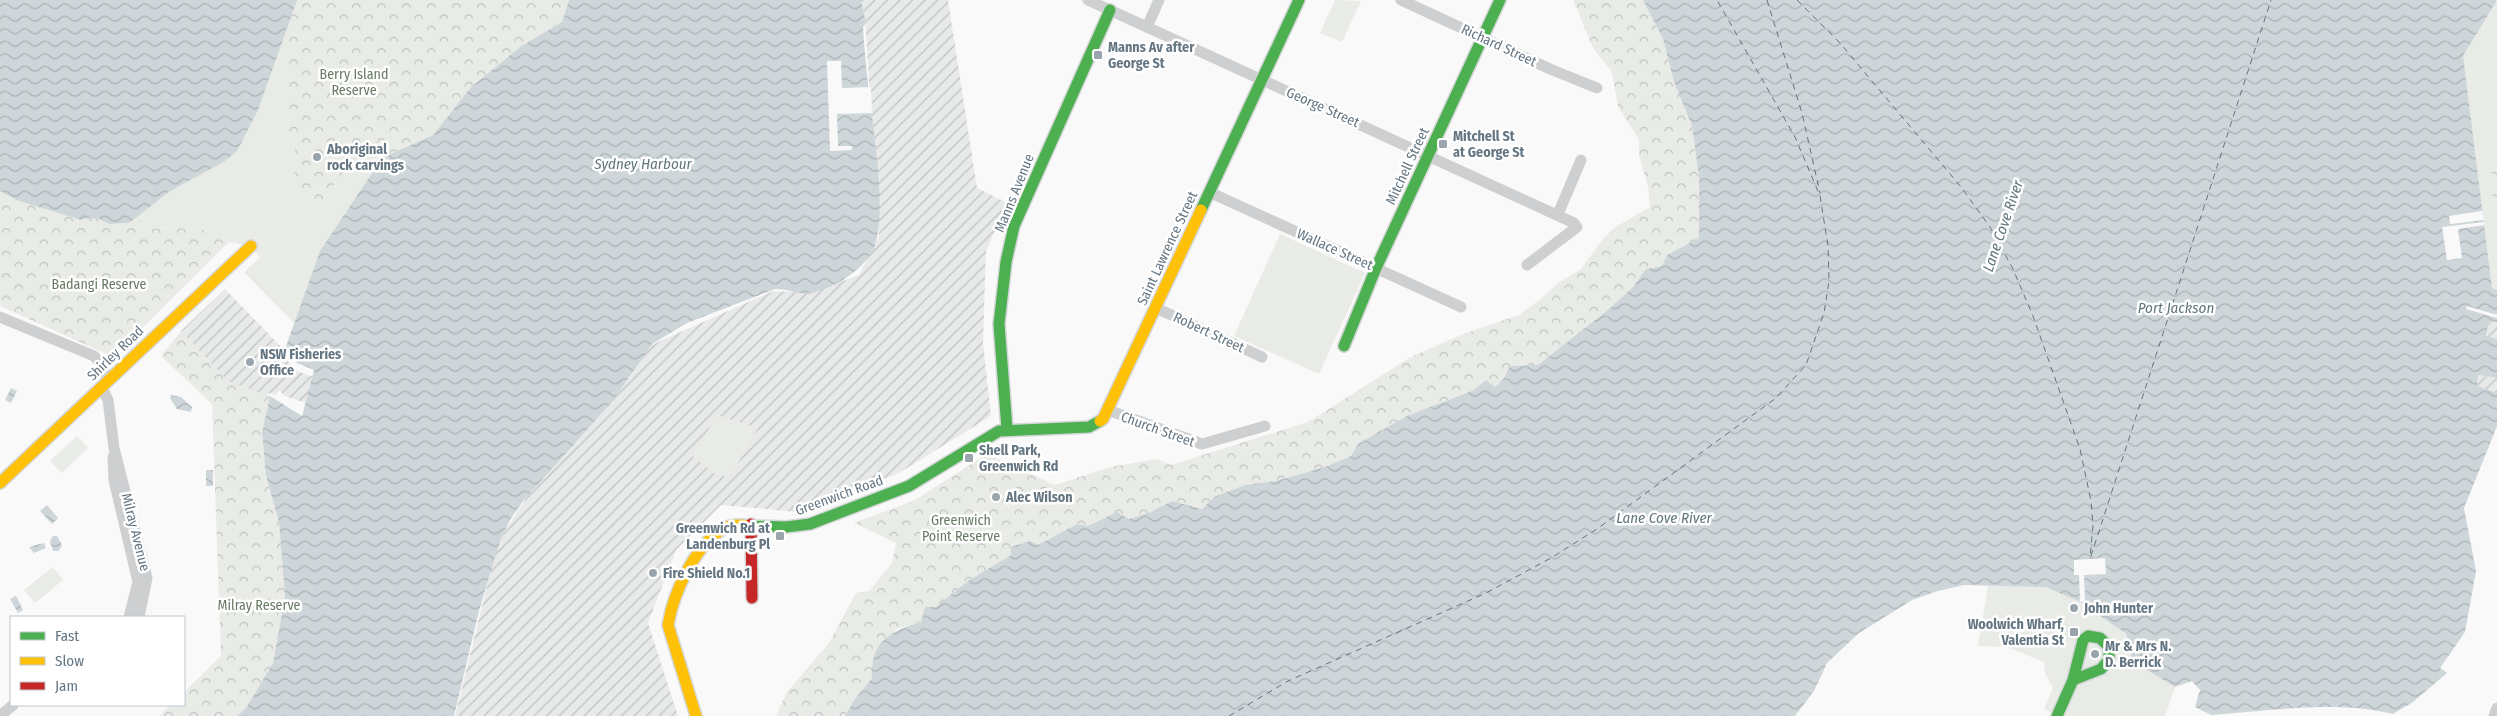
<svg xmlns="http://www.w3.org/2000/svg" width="2497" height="716" viewBox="0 0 2497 716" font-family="'Fira Sans Condensed',sans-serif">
  <defs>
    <pattern id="industrial-furrows" width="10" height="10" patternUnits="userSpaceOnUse" patternTransform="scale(1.25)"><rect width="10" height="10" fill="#e8e9e9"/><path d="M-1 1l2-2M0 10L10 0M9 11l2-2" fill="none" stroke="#c0c1c2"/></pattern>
    <pattern id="forest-crowns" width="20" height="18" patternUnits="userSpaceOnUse" patternTransform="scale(1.25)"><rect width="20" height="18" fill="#e8ebe6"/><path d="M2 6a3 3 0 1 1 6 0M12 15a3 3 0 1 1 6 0" fill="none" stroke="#c0c3c0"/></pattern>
    <pattern id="water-waves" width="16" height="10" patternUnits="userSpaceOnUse" patternTransform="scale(1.25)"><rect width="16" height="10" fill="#ced6d9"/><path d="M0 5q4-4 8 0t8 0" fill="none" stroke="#abb2b5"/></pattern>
  </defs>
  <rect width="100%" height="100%" fill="#f9f9f9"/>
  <g fill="url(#industrial-furrows)">
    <polygon points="861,0 948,0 977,188 1007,203 986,251 983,343 991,416 899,473 797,512 721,505 676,550 648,623 678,716 455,716 498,542 532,489 649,346 773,291 809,293 859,275 879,236 865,19"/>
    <polygon points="225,289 283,349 281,354 297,371 317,378 306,403 285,396 279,390 276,395 269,393 262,398 253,420 181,331"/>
    <polygon points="2489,321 2497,322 2497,339 2486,337"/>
    <polygon points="2477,375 2497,378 2497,393 2477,387"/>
  </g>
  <g fill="#e8ebe6">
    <polygon points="297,0 569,0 382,158 320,251 295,324 244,272 260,257 251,246 229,242 200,228 145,229 137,216 169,192 225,161 237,151"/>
    <polygon points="1335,0 1361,1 1342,42 1320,33"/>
    <polygon points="2497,0 2497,290 2492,288 2462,56"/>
    <polygon points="1280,234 1365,273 1319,374 1234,336"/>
    <polygon points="717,415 758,428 730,477 716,475 692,456"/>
    <polygon points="77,436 88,448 62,473 50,461"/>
    <polygon points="53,567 63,580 35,603 24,590"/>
    <path d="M1988 586C2006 586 2029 583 2046 587 2063 591 2116 621 2125 635 2131 643 2131 650 2130 660L2175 687 2165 716H2060L2044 709 2053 688 2045 673 2044 662 2007 647 1978 646Z"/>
  </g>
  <g fill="url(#forest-crowns)">
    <polygon points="297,0 569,0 562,22 520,47 471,87 433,135 355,172 346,168 319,204 294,186 295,147 283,130 289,115 289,71 284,31"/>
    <polygon points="1573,0 1643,0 1663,39 1674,82 1692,126 1699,177 1699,238 1667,255 1662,266 1646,269 1633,287 1609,309 1538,365 1510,366 1504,378 1495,387 1486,380 1474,390 1447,400 1358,444 1351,456 1325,467 1214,497 1203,509 1172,501 1151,512 1129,519 1117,512 1088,526 1077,524 1038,545 1011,547 1011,555 968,581 921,622 896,629 872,663 872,678 855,699 845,716 776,716 787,692 829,643 856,593 869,591 892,563 896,543 854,523 915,500 987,454 1055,485 1110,467 1157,459 1171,465 1308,422 1411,357 1463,334 1519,315 1542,298 1558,283 1581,269 1602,240 1614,228 1650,207 1648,186 1639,155 1639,140 1618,107 1612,72 1593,48"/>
    <polygon points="2492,166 2497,167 2497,210 2493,210"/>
    <polygon points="0,191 16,200 80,220 95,217 109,224 129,223 137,216 145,229 200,228 229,242 113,357 0,306"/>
    <polygon points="181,331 228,381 270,396 262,432 266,476 279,522 285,595 273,663 246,708 237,716 159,716 170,705 184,705 184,692 221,656 212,404 161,356"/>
  </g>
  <g fill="url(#water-waves)">
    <polygon points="0,0 297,0 258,110 237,151 225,161 169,192 129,223 109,224 95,217 81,220 16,200 0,191"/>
    <path d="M569 0H861L866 23 863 27C864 46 866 65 868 84 872 124 889 215 873 250 863 270 834 288 812 293 800 296 788 288 775 289L687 323 652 344 611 403 523 501 510 520 500 541 479 611 454 716H237L246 708 273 663 285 596 279 522 266 476 262 432 270 396 302 416 314 370 297 363 285 349 320 251 382 158 433 135 471 87 520 47 562 22Z"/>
    <path d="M1643 0H2497L2463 56 2492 288 2497 290V322L2489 321 2486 336 2497 339V378L2478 375 2477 386 2497 393V426L2464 508 2476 571 2465 632 2440 668 2447 673 2413 702 2393 714C2334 700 2271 711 2211 715L2195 707 2200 690 2192 681 2175 687 2130 660 2132 648 2125 633 2080 602 2046 587 1964 585 1938 591 1912 600 1859 633 1827 663 1814 691 1795 716H845L855 699 872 678C870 642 890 631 921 622L925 607H936L968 581 1011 555V547L1030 541 1038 545 1077 524 1088 526 1117 512 1129 519 1151 512 1172 501 1202 509 1214 497 1245 485 1275 481 1325 467 1351 456 1358 444 1407 416 1474 390 1486 380 1495 387 1504 378 1510 366 1538 365 1609 309 1633 287 1646 269 1662 266 1667 255 1699 238V177L1692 126 1674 82 1663 39Z"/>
    <polygon points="11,388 17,391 11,403 5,400"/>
    <polygon points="171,395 181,397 192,407 191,412 177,409 170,398"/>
    <rect x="206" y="470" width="7" height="16"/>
    <polygon points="47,505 58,518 52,524 40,511"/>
    <polygon points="53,536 57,536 62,545 59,551 53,551 50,541"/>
    <polygon points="44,543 46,548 34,553 29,547"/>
    <polygon points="16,596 23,610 18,613 10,599"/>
  </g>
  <g fill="#f9f9f9">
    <polygon points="827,61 841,61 842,88 871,87 872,113 837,114 838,146 852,146 852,150 830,151"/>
    <polygon points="2482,211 2484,220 2450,224 2449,216"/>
    <polygon points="2484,222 2484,225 2458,229 2462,258 2447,260 2442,227"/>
    <polygon points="2467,306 2497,315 2497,318 2466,309"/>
    <polygon points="2105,558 2106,574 2084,575 2085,601 2080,602 2079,575 2074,575 2074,560"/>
  </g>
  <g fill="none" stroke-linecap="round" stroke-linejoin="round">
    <g stroke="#60757c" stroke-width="1" stroke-dasharray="6 5" stroke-linecap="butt">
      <polyline points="1767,0 1802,113 1820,193"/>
      <polyline points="1797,0 1840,43 1961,187 1990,227 2013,269 2033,316 2080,449 2091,501 2093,525 2090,559"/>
      <polyline points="2091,556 2271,0"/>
      <polyline points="1229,716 1288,681 1486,593 1551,558 1597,529 1776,398 1806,365 1824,313 1829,281 1828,246 1820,196 1795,137 1717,0"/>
    </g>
    <defs>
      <g id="fast">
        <polyline points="1201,210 1299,0"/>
        <polyline points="1344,346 1376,268 1500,0"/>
        <polyline points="1007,429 999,324 1006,262 1014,226 1110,10"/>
        <polyline points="750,526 786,527 810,524 909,486 999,431 1089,427 1100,421"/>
        <polyline points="2057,716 2073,680 2083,640 2088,636 2100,638 2109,647 2109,660 2101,669 2073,680"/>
      </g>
      <g id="slow">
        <polyline points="1100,421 1103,419 1201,210"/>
        <polyline points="0,483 251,246"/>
        <path d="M696 716 668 625C673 594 696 541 727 527 734 524 742 525 750 526"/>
      </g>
      <polyline id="jam" points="751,524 752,598"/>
    </defs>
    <use href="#fast" stroke="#d5d6d7" stroke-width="14"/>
    <use href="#slow" stroke="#d5d6d7" stroke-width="14"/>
    <use href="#jam" stroke="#d5d6d7" stroke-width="14"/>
    <g stroke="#cecfd0" stroke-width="11">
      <polyline points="1088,0 1574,223 1577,227 1527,265"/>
      <polyline points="1401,0 1550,69 1597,88"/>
      <polyline points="1147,27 1159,0"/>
      <polyline points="1209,192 1461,307"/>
      <polyline points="1558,214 1581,160"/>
      <polyline points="1156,308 1262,357"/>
      <polyline points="0,317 94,356 102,365 107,380"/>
      <polyline points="101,386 108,400 114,448 147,578 139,617"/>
      <polyline points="1108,410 1202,444 1265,426"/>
      <polyline points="113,457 114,480 138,582 129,617"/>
      <polyline points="0,716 13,705"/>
      <polyline points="2494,716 2497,708"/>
    </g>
    <use href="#fast" stroke="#4caf50" stroke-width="11"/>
    <use href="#slow" stroke="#ffc107" stroke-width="11"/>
    <use href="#jam" stroke="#c62828" stroke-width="11"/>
  </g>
  <g fill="#99a4ac" stroke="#fff" stroke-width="2">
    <rect x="1093" y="50" width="10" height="10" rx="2.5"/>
    <rect x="1438" y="139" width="10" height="10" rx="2.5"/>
    <circle cx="317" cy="157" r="5"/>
    <circle cx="250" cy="362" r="5"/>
    <rect x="964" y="453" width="10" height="10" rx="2.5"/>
    <circle cx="996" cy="497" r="5"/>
    <rect x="775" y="531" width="10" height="10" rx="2.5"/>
    <circle cx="653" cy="573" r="5"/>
    <circle cx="2074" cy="608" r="5"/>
    <rect x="2069" y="627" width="10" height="10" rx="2.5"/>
    <circle cx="2095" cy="654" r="5"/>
  </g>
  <g text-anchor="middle" stroke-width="5" stroke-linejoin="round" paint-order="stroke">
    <g font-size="14" fill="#657683" stroke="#fff">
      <text transform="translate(1499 45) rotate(25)" y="5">Richard Street</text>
      <text transform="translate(1323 107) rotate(24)" y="5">George Street</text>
      <text transform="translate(1407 166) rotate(-65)" y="5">Mitchell Street</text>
      <text transform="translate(1014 193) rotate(-68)" y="5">Manns Avenue</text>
      <text transform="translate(1167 248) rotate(-65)" y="5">Saint Lawrence Street</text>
      <text transform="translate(1335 249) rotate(24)" y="5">Wallace Street</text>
      <text transform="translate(1209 332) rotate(25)" y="5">Robert Street</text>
      <text transform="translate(115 353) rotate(-44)" y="5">Shirley Road</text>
      <text transform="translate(1158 429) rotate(20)" y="5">Church Street</text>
      <text transform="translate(839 495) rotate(-20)" y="5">Greenwich Road</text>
      <text transform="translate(136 532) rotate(76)" y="5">Milray Avenue</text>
    </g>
    <g font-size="14" font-weight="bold" fill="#657683" stroke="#fff" text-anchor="start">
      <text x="1108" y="52">Manns Av after<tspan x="1108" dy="16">George St</tspan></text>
      <text x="1453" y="141">Mitchell St<tspan x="1453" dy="16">at George St</tspan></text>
      <text x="327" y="154">Aboriginal<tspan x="327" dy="16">rock carvings</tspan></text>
      <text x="260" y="359">NSW Fisheries<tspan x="260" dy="16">Office</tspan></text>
      <text x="979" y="455">Shell Park,<tspan x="979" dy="16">Greenwich Rd</tspan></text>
      <text x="1006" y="502">Alec Wilson</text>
      <text x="770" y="533" text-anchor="end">Greenwich Rd at<tspan x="770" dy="16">Landenburg Pl</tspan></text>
      <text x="663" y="578">Fire Shield No.1</text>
      <text x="2084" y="613">John Hunter</text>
      <text x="2064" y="629" text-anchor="end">Woolwich Wharf,<tspan x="2064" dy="16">Valentia St</tspan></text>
      <text x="2105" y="651">Mr &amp; Mrs N.<tspan x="2105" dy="16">D. Berrick</tspan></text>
    </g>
    <g font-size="14" fill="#687a64" stroke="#fff">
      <text x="354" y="79">Berry Island<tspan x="354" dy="16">Reserve</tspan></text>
      <text x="99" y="289">Badangi Reserve</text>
      <text x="961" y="525">Greenwich<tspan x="961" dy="16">Point Reserve</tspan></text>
      <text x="259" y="610">Milray Reserve</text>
    </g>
    <g font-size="15" font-style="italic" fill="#60757c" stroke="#fff">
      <text x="643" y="169">Sydney Harbour</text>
      <text transform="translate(2003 226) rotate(-71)" y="5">Lane Cove River</text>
      <text x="2176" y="313">Port Jackson</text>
      <text x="1664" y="523">Lane Cove River</text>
    </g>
  </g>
  <rect x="10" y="616" width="175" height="90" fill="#ffffff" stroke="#c1c8cd"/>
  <rect x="20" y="632" width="25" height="8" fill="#4caf50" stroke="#c1c8cd"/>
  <text x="55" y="641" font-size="15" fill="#657683">Fast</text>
  <rect x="20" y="657" width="25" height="8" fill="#ffc107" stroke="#c1c8cd"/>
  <text x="55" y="666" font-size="15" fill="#657683">Slow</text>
  <rect x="20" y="682" width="25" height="8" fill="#c62828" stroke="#c1c8cd"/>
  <text x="55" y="691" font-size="15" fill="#657683">Jam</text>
</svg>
